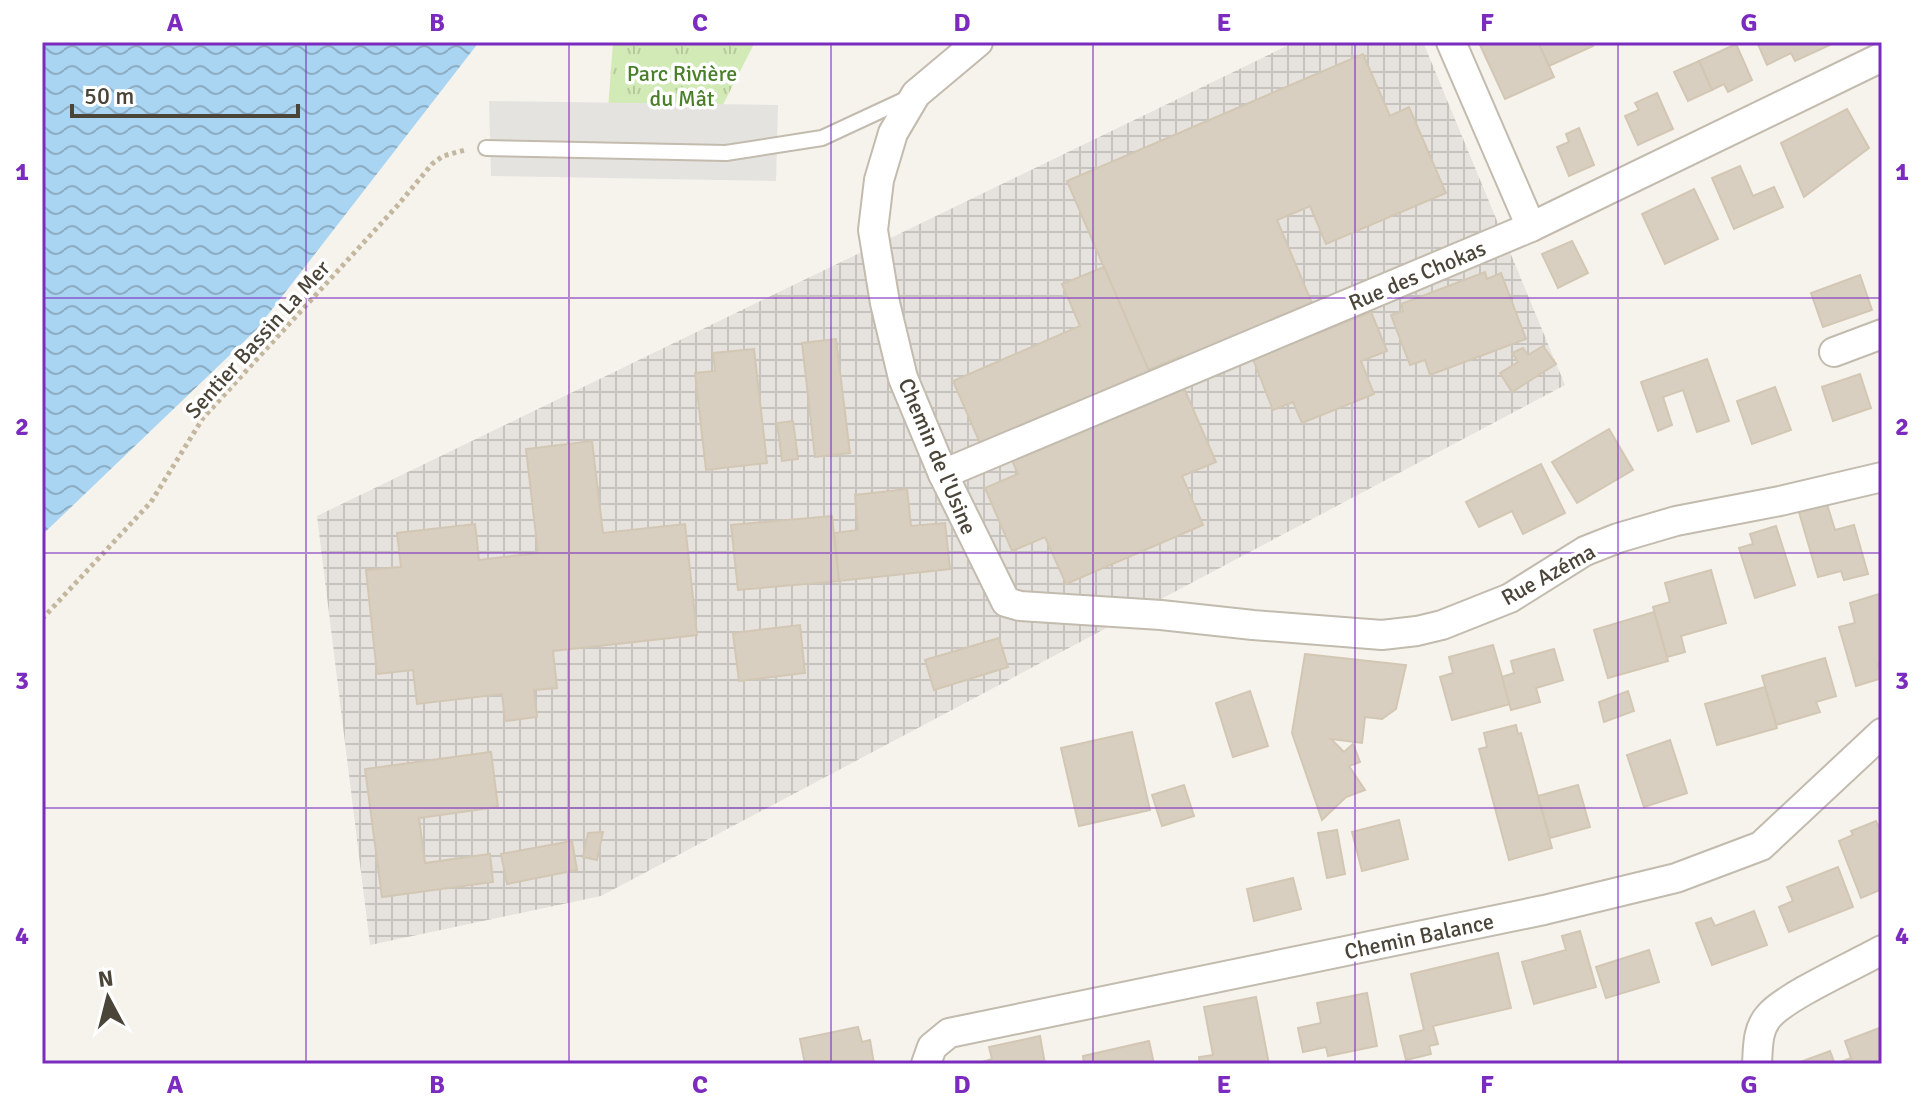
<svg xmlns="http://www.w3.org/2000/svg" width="1924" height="1106" viewBox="0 0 1924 1106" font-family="Signika,sans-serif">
  <defs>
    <pattern id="industrial-grid" width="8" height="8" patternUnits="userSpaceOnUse" patternTransform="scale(2)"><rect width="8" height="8" fill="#e6e2dd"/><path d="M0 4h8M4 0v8" fill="none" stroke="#c7c3be"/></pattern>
    <pattern id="park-tufts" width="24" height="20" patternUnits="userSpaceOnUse" patternTransform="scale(2)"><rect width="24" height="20" fill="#d2eab5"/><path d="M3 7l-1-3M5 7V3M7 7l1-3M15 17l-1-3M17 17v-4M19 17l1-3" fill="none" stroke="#b6ca9c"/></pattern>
    <pattern id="water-waves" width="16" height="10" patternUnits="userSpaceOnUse" patternTransform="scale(2)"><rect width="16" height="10" fill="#a9d4f2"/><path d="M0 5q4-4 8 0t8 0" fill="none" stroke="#8caec5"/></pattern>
  </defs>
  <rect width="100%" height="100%" fill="#f6f3ec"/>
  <polygon fill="url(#industrial-grid)" points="1295,42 1423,42 1565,385 601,896 370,945 317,516"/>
  <polygon fill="url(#park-tufts)" points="613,42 755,42 709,132 607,123"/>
  <polygon fill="#e5e3e0" points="489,101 778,105 776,181 491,176"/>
  <polygon fill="url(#water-waves)" points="49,42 479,42 256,330 42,535 42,49"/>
  <g fill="#d8cfc1" stroke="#d3c7b4" stroke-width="2">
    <polygon points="1486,42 1538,42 1554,77 1505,99 1480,45"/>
    <polygon points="1538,42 1591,42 1593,46 1549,66"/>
    <polygon points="1757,42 1831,42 1832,44 1795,61 1791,53 1767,65"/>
    <polygon points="1736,44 1752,80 1728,92 1724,84 1712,90 1699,61"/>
    <polygon points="1363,54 1390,116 1409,107 1446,193 1326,244 1310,206 1277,220 1314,308 1185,363 1182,356 1148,370 1067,181"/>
    <polygon points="1699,61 1712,90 1688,101 1674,72"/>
    <polygon points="1657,93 1673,129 1638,145 1625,116 1639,110 1635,103"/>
    <polygon points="1847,109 1869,148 1804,197 1781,143"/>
    <polygon points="1579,128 1594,165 1569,176 1557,147 1569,142 1566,134"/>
    <polygon points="1740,166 1753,196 1774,187 1783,207 1734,229 1712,178"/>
    <polygon points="1694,189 1718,239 1665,264 1642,214"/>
    <polygon points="1572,241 1588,273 1558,288 1542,254"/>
    <polygon points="1104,267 1152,378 983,450 953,381 1080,326 1062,284"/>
    <polygon points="1485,272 1487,279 1501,273 1526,339 1430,375 1425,360 1410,365 1391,315 1403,311 1401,304"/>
    <polygon points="1860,275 1872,310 1823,327 1811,293"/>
    <polygon points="1371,312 1387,351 1361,361 1374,394 1302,423 1293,402 1273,410 1253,359"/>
    <polygon points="836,339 850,453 815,457 802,343"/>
    <polygon points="1543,346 1556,364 1512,392 1500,373 1518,362 1512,353 1523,348 1528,355"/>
    <polygon points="754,349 767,463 706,470 695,373 715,371 713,353"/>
    <polygon points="1707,359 1729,421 1697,432 1683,390 1663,397 1672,425 1658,431 1641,382"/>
    <polygon points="1860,374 1871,408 1833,421 1822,387"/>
    <polygon points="1180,379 1216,462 1182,476 1203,525 1066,584 1045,537 1012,551 985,488 1018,474 1009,453"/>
    <polygon points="1775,387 1791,430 1752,444 1737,401"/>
    <polygon points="793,421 798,459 782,461 777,423"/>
    <polygon points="1609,429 1633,470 1577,503 1552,462"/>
    <polygon points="592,441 603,533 685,524 697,635 553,651 557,688 534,690 537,717 505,721 502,694 417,704 413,670 377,674 366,570 401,567 397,533 475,524 479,560 538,553 526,449"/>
    <polygon points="1541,464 1565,513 1523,534 1512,511 1479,527 1466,502"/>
    <polygon points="907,489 911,526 945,523 950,569 839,581 834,533 858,530 855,495"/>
    <polygon points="1826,501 1835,530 1854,525 1868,574 1844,580 1841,571 1818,577 1798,509"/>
    <polygon points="832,516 839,581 738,590 731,525"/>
    <polygon points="1776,526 1795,585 1755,598 1739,548 1753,544 1750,534"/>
    <polygon points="1711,570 1726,623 1681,636 1685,652 1667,657 1653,607 1670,602 1665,583"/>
    <polygon points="1882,593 1882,663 1878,664 1882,678 1856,686 1839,627 1855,623 1850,603"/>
    <polygon points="1654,612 1668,661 1608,678 1594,630"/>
    <polygon points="800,625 805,673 739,681 733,633"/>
    <polygon points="999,638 1008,667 934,690 925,660"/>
    <polygon points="1493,645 1510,704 1452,720 1440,677 1453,673 1449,657"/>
    <polygon points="1554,649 1563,680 1536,688 1540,702 1511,710 1502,677 1514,673 1511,661"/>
    <polygon points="1305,654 1406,665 1396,709 1382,719 1365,717 1362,743 1331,739 1344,752 1353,744 1360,762 1349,766 1365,790 1346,797 1322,820 1292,733"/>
    <polygon points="1825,658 1836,696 1816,702 1820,712 1776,725 1762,676"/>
    <polygon points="1765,687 1777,728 1717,745 1705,704"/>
    <polygon points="1250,691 1268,746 1233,757 1216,703"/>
    <polygon points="1628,691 1634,711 1604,722 1599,702"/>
    <polygon points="1516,725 1518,734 1521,733 1552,848 1509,860 1479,749 1487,747 1484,733"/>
    <polygon points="1132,732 1150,810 1079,826 1061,748"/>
    <polygon points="1670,740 1687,793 1644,807 1627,755"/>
    <polygon points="491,752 498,807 419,818 425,863 490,854 493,882 382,897 365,769"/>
    <polygon points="1184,785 1194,816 1162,826 1152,795"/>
    <polygon points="1578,785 1590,827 1550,838 1538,796"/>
    <polygon points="1399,820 1408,859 1362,871 1352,832"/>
    <polygon points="1876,821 1878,826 1882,824 1882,889 1861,898 1839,841 1853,835 1851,831"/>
    <polygon points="1337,830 1345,874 1327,878 1318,833"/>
    <polygon points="603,832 597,860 583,857 588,833"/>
    <polygon points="572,841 577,870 507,884 501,854"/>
    <polygon points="1838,867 1853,907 1789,932 1779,907 1793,901 1787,887"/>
    <polygon points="1293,878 1301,909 1254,921 1247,889"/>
    <polygon points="1754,911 1767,945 1712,965 1696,923 1711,918 1715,926"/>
    <polygon points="1580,931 1596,987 1534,1004 1522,962 1566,950 1562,936"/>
    <polygon points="1649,950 1659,982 1606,998 1596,967"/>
    <polygon points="1498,953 1511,1008 1433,1026 1438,1044 1429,1046 1431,1054 1406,1060 1400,1036 1424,1030 1411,974"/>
    <polygon points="1367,993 1377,1046 1328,1056 1326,1047 1303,1052 1298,1028 1321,1023 1317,1003"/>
    <polygon points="1256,997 1269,1064 1200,1064 1199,1057 1213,1055 1204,1007"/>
    <polygon points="858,1027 862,1042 870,1040 874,1064 805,1064 800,1039"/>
    <polygon points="1882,1027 1882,1064 1853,1064 1845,1041"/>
    <polygon points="1040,1036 1045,1064 976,1064 992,1059 989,1047"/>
    <polygon points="1149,1041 1154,1064 1084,1064 1083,1056"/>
    <polygon points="1830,1051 1835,1064 1851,1058 1853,1064 1795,1064"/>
  </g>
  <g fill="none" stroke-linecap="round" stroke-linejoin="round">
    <defs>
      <polyline id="service" points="486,148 726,153 822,138 908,98"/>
      <g id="minor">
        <polyline points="978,42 916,94 893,133 879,180 873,230 885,303 903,378 943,474 1006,602 1020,606 1161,615 1253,625 1382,635 1417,631 1442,625 1510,598 1585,551 1618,538 1676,521 1780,501 1882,477"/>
        <polyline points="1451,42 1531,227"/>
        <polyline points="1834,352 1882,334"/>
        <polyline points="943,474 1531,227 1882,57"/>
        <polyline points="926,1064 932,1047 949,1033 1544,910 1676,878 1761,846 1882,733"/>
        <path d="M1757 1064C1758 1048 1757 1029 1769 1016 1786 996 1855 965 1882 950"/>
      </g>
    </defs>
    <use href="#service" stroke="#c2bbae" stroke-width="18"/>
    <use href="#minor" stroke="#c2bbae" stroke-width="32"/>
    <polyline stroke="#c4b79f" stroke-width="5" stroke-dasharray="4 4" stroke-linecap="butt" points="42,619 151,502 203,418 398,205 432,164 443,156 465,150"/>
    <use href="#service" stroke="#fff" stroke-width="14"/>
    <use href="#minor" stroke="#fff" stroke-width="28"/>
  </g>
  <path fill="none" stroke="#7b2cbf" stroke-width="2" stroke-opacity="0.55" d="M306 42V1064M569 42V1064M831 42V1064M1093 42V1064M1355 42V1064M1618 42V1064M42 298H1882M42 553H1882M42 808H1882"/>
  <g text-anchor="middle" stroke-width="7" stroke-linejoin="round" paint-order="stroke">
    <g font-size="22" fill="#4a7f2a" stroke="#fff">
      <text x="682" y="81">Parc Rivière<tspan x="682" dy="25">du Mât</tspan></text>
    </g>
    <g font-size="22" fill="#4b4439" stroke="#fff">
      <text transform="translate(1417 275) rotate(-23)" y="8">Rue des Chokas</text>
      <text transform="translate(257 339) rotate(-48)" y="8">Sentier Bassin La Mer</text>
      <text transform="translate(938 456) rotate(67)" y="8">Chemin de l'Usine</text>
      <text transform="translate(1548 574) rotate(-29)" y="8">Rue Azéma</text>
      <text transform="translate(1419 936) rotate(-12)" y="8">Chemin Balance</text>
    </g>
  </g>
  <rect width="1924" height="1106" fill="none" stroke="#ffffff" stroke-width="88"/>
  <g transform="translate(108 998) rotate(353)" stroke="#ffffff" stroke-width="6" paint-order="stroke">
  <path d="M0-6L14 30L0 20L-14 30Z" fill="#4b4439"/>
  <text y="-12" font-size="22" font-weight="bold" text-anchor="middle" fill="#4b4439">N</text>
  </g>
  <path d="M72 104v12h226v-12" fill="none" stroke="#4b4439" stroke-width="4"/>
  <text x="84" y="104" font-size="24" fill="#4b4439" stroke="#ffffff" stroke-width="6" paint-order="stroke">50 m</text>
  <rect x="44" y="44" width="1836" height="1018" fill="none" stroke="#7b2cbf" stroke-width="3"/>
  <g font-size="26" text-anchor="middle" font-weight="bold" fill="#7b2cbf">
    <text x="175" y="31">A</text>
    <text x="437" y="31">B</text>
    <text x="700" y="31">C</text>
    <text x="962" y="31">D</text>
    <text x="1224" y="31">E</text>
    <text x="1487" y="31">F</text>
    <text x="1749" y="31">G</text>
    <text x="22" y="180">1</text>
    <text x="1902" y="180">1</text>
    <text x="22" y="435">2</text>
    <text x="1902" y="435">2</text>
    <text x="22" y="689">3</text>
    <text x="1902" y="689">3</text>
    <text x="22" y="944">4</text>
    <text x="1902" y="944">4</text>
    <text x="175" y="1093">A</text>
    <text x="437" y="1093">B</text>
    <text x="700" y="1093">C</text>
    <text x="962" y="1093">D</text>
    <text x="1224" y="1093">E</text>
    <text x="1487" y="1093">F</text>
    <text x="1749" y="1093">G</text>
  </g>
</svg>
